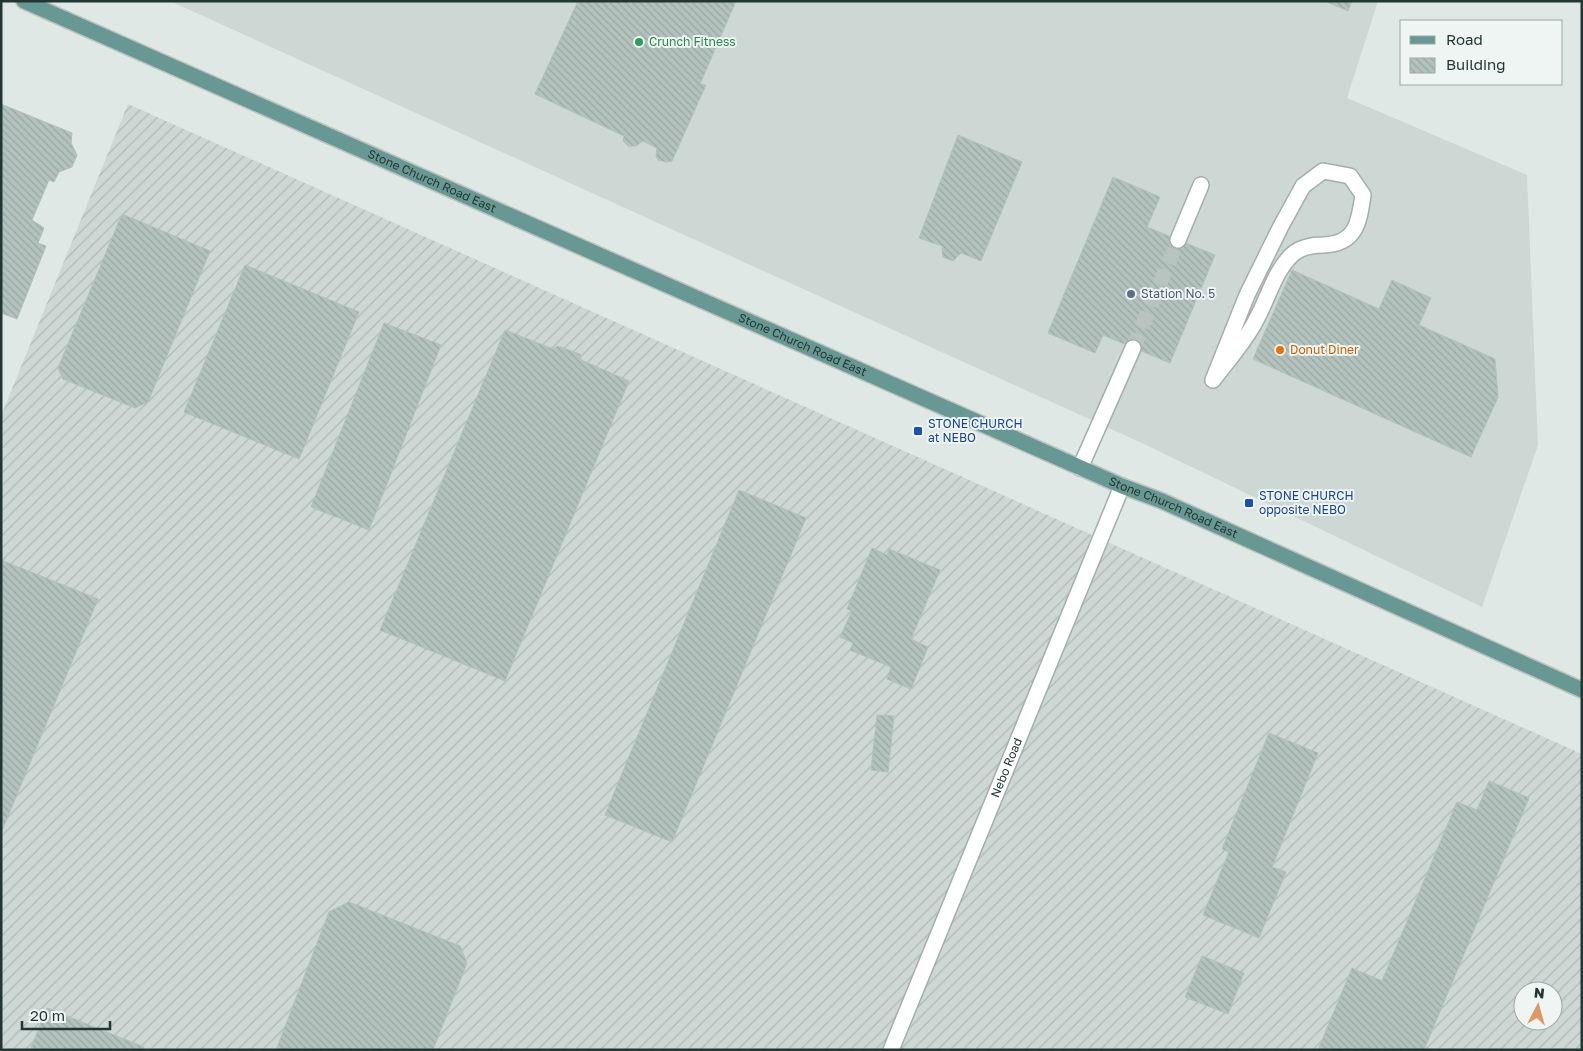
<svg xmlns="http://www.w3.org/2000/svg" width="1583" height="1051" viewBox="0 0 1583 1051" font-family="'Golos Text',sans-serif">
  <defs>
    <pattern id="industrial-furrows" width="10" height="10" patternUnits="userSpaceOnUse" patternTransform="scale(1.25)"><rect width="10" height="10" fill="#cdd7d4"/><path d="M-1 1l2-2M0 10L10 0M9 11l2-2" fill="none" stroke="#b0b9b6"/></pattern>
    <pattern id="building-back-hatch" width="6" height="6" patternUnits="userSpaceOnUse" patternTransform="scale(1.25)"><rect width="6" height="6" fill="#b4c2be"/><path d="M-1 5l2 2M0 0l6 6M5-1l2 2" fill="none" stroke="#9aa7a4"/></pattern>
  </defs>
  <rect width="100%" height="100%" fill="#dfe8e5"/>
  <polygon fill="#cdd7d4" points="170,1 1378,1 1347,98 1527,175 1538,445 1482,607 1146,445"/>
  <path fill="url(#industrial-furrows)" fill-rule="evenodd" d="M128 104 1582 754V1050H1V416ZM1523 991H1553V1021H1523Z"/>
  <g fill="url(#building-back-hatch)" stroke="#b2c1bd">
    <polygon points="578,1 736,1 700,84 706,85 672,161 666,162 658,160 656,156 657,148 643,141 636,146 628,146 623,141 624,136 535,94"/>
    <polygon points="1325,1 1352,1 1348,11"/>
    <polygon points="1,104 72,133 71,143 77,155 72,167 59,172 54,182 49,180 32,220 44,228 38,243 46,246 17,319 1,313"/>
    <polygon points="958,135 1022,162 981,261 961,253 953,261 943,257 942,246 919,238"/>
    <polygon points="1113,177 1160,197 1147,227 1215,255 1170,363 1103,335 1095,353 1048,333"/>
    <polygon points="122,214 210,251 148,402 135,408 63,379 58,368"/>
    <polygon points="245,265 359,312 299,459 184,412"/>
    <polygon points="1292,270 1379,309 1392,280 1431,298 1419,325 1495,359 1498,397 1471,457 1253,359"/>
    <polygon points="384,323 441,345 369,530 311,507"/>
    <polygon points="505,330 553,349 558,346 580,354 581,360 629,381 505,681 380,630"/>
    <polygon points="739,490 806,518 672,842 605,815"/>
    <polygon points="872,548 887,555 889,549 940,570 911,639 928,647 911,689 887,679 891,667 850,650 853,643 840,637 852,611 847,609"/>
    <polygon points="1,560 98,599 1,833"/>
    <polygon points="877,715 894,716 888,772 871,770"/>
    <polygon points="1269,733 1318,753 1272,867 1286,872 1259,938 1203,915 1229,852 1222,849"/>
    <polygon points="1489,781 1529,798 1424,1050 1318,1050 1352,968 1382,981 1457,802 1477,810"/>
    <polygon points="349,902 460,946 467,963 433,1050 276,1050 329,912"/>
    <polygon points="1202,956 1244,973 1228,1014 1185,997"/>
    <polygon points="47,1008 144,1047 143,1050 30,1050"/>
  </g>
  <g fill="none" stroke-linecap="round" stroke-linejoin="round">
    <polyline stroke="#b9c4c1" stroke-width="15" stroke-dasharray="15 8" stroke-linecap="butt" points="1133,348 1178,240"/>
    <defs>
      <g id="minor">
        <path d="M1323 171 1350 176 1363 195C1359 223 1356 244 1323 245 1313 245 1302 247 1294 253 1275 269 1268 299 1256 320 1245 342 1228 360 1213 380L1247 295 1281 226 1303 186Z"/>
        <polyline points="1178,240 1201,185"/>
        <polyline points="1080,468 1133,348"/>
        <path id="s1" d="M891 1050 1122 486"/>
      </g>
      <g id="major">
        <path id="s2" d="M24 1 1122 486 1162 501 1582 690"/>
      </g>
    </defs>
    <use href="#minor" stroke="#a3afac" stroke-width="18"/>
    <use href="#major" stroke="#bdc3c2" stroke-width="18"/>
    <use href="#minor" stroke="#fff" stroke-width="15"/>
    <use href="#major" stroke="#689893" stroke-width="15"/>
  </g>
  <circle fill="#2e9e5b" stroke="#eef5f3" stroke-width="2" cx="639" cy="42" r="5"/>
  <circle fill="#5c6f8a" stroke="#eef5f3" stroke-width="2" cx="1131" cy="294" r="5"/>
  <circle fill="#e8710a" stroke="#eef5f3" stroke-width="2" cx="1280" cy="350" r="5"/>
  <g fill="#1a4fb4" stroke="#eef5f3" stroke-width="2">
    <rect x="913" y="426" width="10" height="10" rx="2.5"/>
    <rect x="1244" y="498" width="10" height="10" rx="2.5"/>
  </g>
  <g text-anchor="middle" stroke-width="4" stroke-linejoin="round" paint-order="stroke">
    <g font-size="12" fill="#27864d" stroke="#eef5f3" text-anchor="start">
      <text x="649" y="46">Crunch Fitness</text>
    </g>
    <g font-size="12" fill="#223633" stroke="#eef5f3">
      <text dy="4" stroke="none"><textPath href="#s2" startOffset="446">Stone Church Road East</textPath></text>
      <text dy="4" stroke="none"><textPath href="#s2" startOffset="851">Stone Church Road East</textPath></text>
      <text dy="4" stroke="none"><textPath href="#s2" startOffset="1256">Stone Church Road East</textPath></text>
      <text dy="4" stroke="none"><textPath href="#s1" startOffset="305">Nebo Road</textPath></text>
    </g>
    <g font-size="12" fill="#4e5e75" stroke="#eef5f3" text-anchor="start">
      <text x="1141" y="298">Station No. 5</text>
    </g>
    <g font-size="12" fill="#c56008" stroke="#eef5f3" text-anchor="start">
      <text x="1290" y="354">Donut Diner</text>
    </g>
    <g font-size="12" fill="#164399" stroke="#eef5f3" text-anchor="start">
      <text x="928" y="428">STONE CHURCH<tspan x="928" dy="14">at NEBO</tspan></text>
      <text x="1259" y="500">STONE CHURCH<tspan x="1259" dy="14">opposite NEBO</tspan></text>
    </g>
  </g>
  <rect width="1583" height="1051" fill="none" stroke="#223633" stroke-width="5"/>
  <rect x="1400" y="20" width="162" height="65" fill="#eef5f3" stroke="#9ca9a6"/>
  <rect x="1410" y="36" width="25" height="8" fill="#689893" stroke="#9ca9a6"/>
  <text x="1446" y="45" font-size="15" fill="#223633">Road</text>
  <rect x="1410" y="58" width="25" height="15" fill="url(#building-back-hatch)" stroke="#9ca9a6"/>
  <text x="1446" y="70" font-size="15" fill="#223633">Building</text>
  <g transform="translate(1538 1006) rotate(6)"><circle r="24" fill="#eef5f3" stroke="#9ca9a6"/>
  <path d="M0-4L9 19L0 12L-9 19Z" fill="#e09665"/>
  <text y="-8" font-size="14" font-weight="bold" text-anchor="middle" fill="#223633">N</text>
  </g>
  <path d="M22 1021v8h88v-8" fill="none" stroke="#223633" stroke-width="2.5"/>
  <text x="30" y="1021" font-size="15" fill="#223633" stroke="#eef5f3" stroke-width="4" paint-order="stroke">20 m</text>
</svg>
